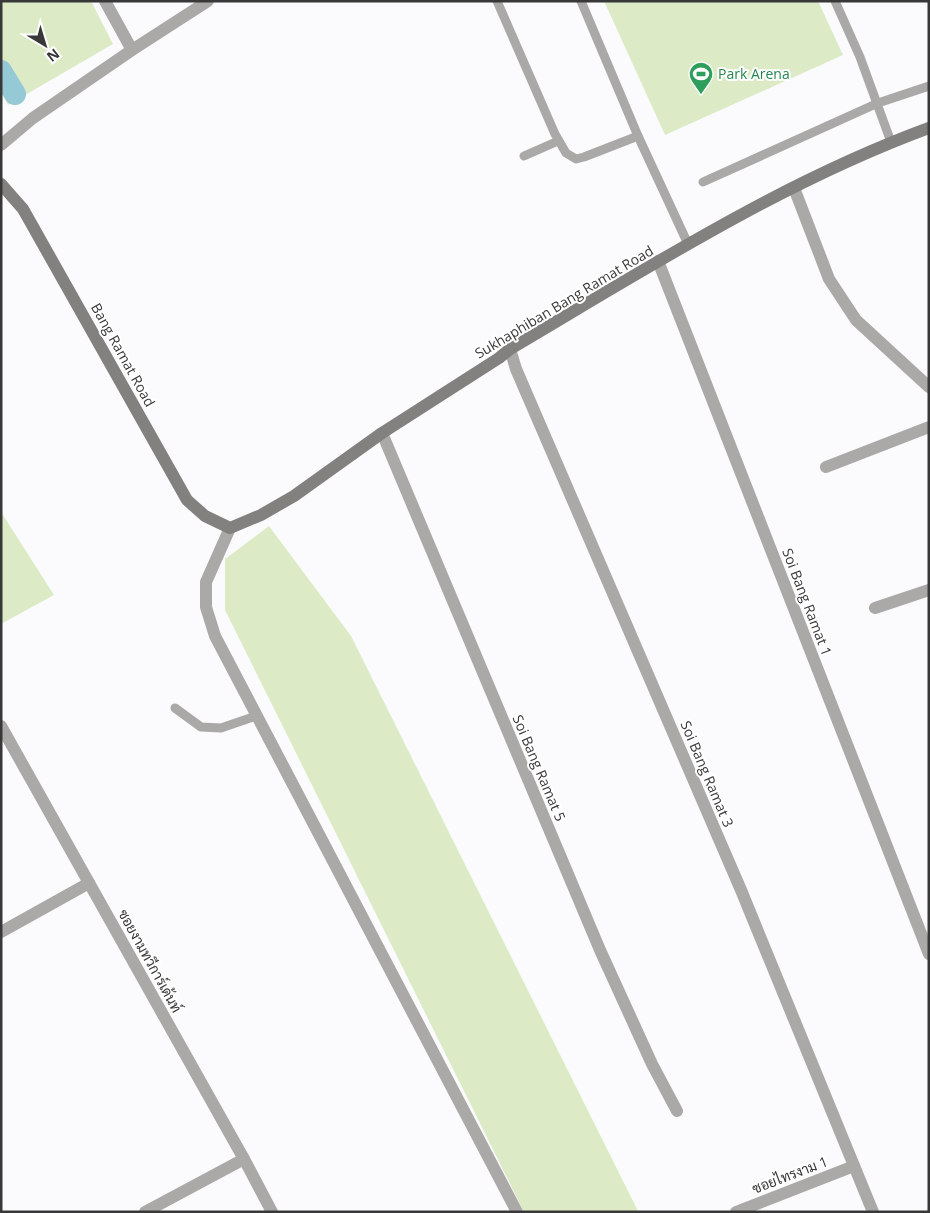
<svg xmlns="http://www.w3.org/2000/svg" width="930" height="1213" viewBox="0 0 930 1213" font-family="'Open Sans',Sarabun,sans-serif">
  <rect width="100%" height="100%" fill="#fbfbfe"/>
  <g fill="#dcebc6">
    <polygon points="1,1 91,1 113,44 8,105 1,92"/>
    <polygon points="604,1 818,1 843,55 665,135"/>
    <polygon points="1,512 54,595 1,624"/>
    <polygon points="269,526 351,636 638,1211 636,1212 524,1212 225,610 225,559"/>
  </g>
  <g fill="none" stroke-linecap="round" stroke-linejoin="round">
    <polyline stroke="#96c9d6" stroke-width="22" points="1,71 15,94"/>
    <g stroke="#aaa9a8" stroke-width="9">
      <polyline points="497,1 555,134 566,153 576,159 584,157 638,136"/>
      <polyline points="581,1 638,136 688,244"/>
      <polyline points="835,1 860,57 891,142"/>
      <polyline points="524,156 558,141"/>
      <polyline points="703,182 878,103 929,86"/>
      <polyline points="175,708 201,727 221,728 256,716"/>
    </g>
    <g stroke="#aaa9a8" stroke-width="12">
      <polyline points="105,1 132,50"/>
      <polyline points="1,145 33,118 132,50 208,1"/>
      <polyline points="794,188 829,279 856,320 929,387"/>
      <polyline points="658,261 929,954"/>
      <polyline points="510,349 516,369 741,890 873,1212"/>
      <polyline points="382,433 600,950 652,1064 677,1111"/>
      <polyline points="826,467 929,427"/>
      <polyline points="230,528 206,582 206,607 215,636 517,1212"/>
      <polyline points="875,608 929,590"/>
      <polyline points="1,726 244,1159 272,1212"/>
      <polyline points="1,932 89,883"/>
      <polyline points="145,1212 244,1159"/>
      <polyline points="736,1212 854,1166"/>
    </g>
    <path stroke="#83817f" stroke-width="12" d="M1 184 23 209 187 500 205 516 230 528 261 515 294 496 382 433 499 358 510 349C644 270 782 182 929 128"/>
  </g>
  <defs>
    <symbol id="stadium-pin" viewBox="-11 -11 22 30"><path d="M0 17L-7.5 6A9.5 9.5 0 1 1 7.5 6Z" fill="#2e9e5b" stroke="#fff"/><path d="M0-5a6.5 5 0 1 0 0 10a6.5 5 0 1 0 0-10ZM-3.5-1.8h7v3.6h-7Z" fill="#fff"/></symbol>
  </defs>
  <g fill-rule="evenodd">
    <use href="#stadium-pin" x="687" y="60" width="28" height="38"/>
  </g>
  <g text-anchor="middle" stroke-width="4" stroke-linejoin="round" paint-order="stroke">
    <g font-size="14" fill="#27864d" stroke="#fff" text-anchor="start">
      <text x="718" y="79">Park Arena</text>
    </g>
    <g font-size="14" fill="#383839" stroke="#fff">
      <text transform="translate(564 302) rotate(-31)" y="5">Sukhaphiban Bang Ramat Road</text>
      <text transform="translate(123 355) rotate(61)" y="5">Bang Ramat Road</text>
      <text transform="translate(807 602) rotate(69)" y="5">Soi Bang Ramat 1</text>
      <text transform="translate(539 768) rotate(67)" y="5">Soi Bang Ramat 5</text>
      <text transform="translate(707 774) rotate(67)" y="5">Soi Bang Ramat 3</text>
      <text transform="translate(150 961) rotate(61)" y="5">ซอยงามทวีการ์เด้นท์</text>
      <text transform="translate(790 1175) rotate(-21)" y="5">ซอยไทรงาม 1</text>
    </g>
  </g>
  <rect width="930" height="1213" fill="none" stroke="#383839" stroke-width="5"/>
  <g transform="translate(45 45) rotate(142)" stroke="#ffffff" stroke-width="4" paint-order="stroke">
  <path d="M0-4L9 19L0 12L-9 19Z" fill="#383839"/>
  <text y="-8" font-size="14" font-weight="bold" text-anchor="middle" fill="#383839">N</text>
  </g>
</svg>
